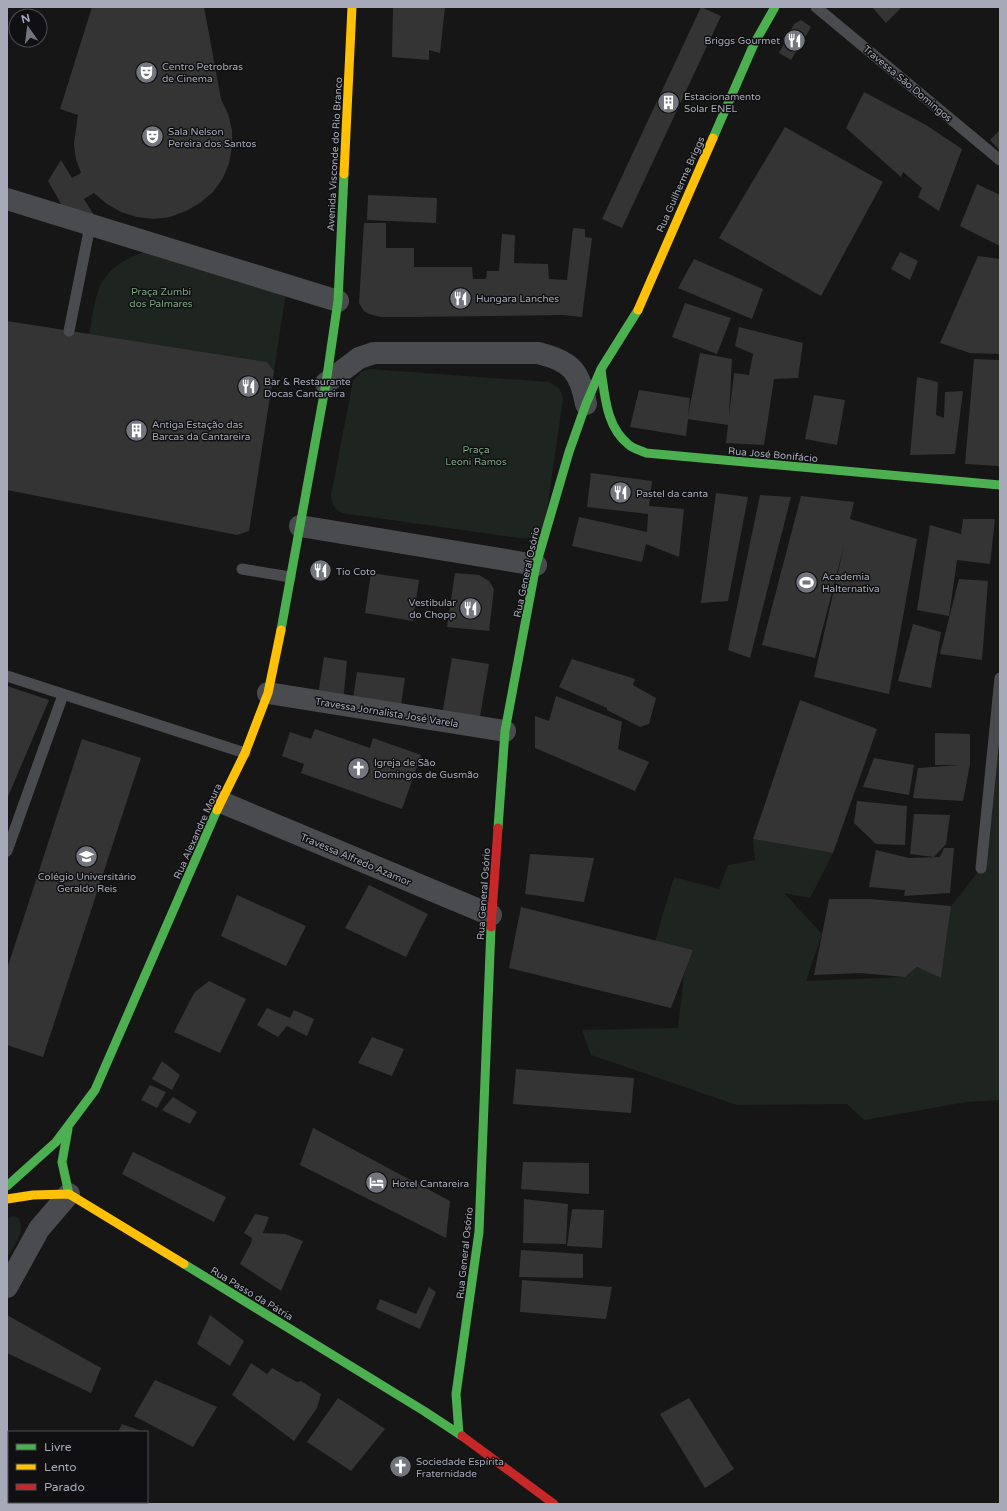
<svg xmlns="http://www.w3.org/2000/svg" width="1007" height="1511" viewBox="0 0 1007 1511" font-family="'Varela Round',sans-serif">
  <rect width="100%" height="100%" fill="#161616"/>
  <g fill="#1e2520">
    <path d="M160 247 287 286 274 371 267 362 89 334C92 319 94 301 100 286 111 262 137 254 160 247Z"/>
    <path d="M370 369 549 382C558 386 561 389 563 399L545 524C539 536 532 539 519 538L342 513C334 509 332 505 331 495L353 381 361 372Z"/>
    <polygon points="992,757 1000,758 1000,1100 967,1102 864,1120 847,1104 737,1105 591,1055 582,1030 678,1028 684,975 693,950 655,941 674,877 719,889 728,865 755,860 753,839 833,853 810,898 784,893 822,934 806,981 905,977 917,967 941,978 951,906 981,868"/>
    <path d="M14 1216 18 1218C27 1231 14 1246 7 1257V1219Z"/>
  </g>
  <g fill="#343435">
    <polygon points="92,7 204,7 221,99 228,114 232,130 232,147 229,163 223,178 213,192 200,203 186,211 170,217 154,219 137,217 121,212 107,204 94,193 84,199 97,220 69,218 48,181 61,160 72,178 81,173 76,159 74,144 78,115 60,109"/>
    <polygon points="393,7 445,7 440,53 429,50 429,60 392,57"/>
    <polygon points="701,7 721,16 622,228 602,219"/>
    <polygon points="872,7 902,7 886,23"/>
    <polygon points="801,20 811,27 791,60 779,53 794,24"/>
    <polygon points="864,92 926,125 962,149 939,211 918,197 922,188 903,172 901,177 846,128"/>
    <polygon points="785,127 883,182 821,296 719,238"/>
    <polygon points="1000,130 1000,151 990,140"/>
    <polygon points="977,184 1000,195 1000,246 960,226"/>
    <polygon points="368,195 437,198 436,223 367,220"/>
    <polygon points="364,223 386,223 386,248 414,248 414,267 472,267 473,279 486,279 487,271 499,271 502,234 515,235 514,263 548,264 549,279 567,280 573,228 585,229 585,237 592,238 582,317 563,315 413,317 381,317 369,314 364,311 359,303"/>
    <polygon points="900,252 918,261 910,280 891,269"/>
    <polygon points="978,256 1000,259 1000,354 970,353 940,343"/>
    <polygon points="694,259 763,289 752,319 678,288"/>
    <polygon points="685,303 731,318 717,354 672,337"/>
    <polygon points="7,321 267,362 274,371 249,531 237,535 7,490"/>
    <polygon points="739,327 803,343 798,378 774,379 764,445 726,443 728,425 688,419 686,436 630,427 639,390 690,398 688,416 700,353 732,359 729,416 734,373 749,375 753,354 735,346"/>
    <polygon points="974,359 1000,360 1000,466 965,464"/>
    <polygon points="917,377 938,382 936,415 944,418 945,392 963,391 955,454 910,455"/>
    <polygon points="814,395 845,400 837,445 805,439"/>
    <polygon points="591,473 652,481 649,506 684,509 679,557 646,544 642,562 572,546 579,517 647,532 648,514 587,507"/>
    <polygon points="716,493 748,497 728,601 701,603"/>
    <polygon points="760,495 791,497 750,658 728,650"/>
    <polygon points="801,496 854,502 850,519 917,539 889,694 814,677 844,546 815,658 762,645"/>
    <polygon points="963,519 995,519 990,564 957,560 949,616 917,610 930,525 961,534"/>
    <polygon points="371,573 419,580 413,621 365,613"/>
    <polygon points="455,573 479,575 489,581 494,589 489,631 447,627"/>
    <polygon points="959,579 988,581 982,660 940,654"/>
    <polygon points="913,624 941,632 931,688 898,681"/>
    <polygon points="324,657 347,661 343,702 317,701"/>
    <polygon points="452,658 489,664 480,716 477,719 442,715"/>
    <polygon points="572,659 635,679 633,685 656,698 649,724 640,727 607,710 607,708 559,687"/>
    <polygon points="357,672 405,678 400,712 352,705"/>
    <polygon points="7,686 49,700 7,799"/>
    <polygon points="556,696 622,722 618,749 649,762 635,791 535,748 535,716 549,721"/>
    <polygon points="800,700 877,729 833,853 753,839"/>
    <polygon points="315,729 370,748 373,738 421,755 402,809 301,773 304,764 282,756 290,732 311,739"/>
    <polygon points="935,733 970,734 970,764 963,801 913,798 918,768 960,765 935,765"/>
    <polygon points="82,739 141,758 43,1057 7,1045 7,969"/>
    <polygon points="874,758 914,765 909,795 863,787"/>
    <polygon points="857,801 907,806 905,845 876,844 854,823"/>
    <polygon points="914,814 950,815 946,844 934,857 910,854"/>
    <polygon points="944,848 954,848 950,893 904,896 905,890 869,887 876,850 909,858 940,857"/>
    <polygon points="530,854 594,858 584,902 525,894"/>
    <polygon points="369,885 428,914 406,957 345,928"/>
    <polygon points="237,895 306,926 286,966 221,936"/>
    <polygon points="829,899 870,899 951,906 941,978 917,967 905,977 860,973 814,975"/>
    <polygon points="521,907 693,950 671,1008 509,968"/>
    <polygon points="209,981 246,999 220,1053 174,1032 194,993"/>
    <polygon points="267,1008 290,1018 294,1010 314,1019 307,1036 287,1026 278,1037 257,1025"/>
    <polygon points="372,1037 404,1049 392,1076 358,1063"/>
    <polygon points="162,1061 180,1075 172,1090 152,1079"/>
    <polygon points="516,1069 634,1078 631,1113 513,1104"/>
    <polygon points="150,1085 166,1092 157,1108 141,1100"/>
    <polygon points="173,1097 197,1112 190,1124 162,1110"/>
    <polygon points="313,1128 450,1201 446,1238 300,1165"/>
    <polygon points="133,1152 226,1197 214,1222 122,1174"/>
    <polygon points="523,1162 589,1163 589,1194 521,1189"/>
    <polygon points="524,1199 568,1204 566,1244 523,1243"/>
    <polygon points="572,1209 604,1210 602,1248 567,1246"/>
    <polygon points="255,1214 269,1217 263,1233 285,1234 303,1241 281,1291 240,1264 251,1243 252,1238 244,1233"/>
    <polygon points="521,1250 583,1254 583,1278 519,1277"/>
    <polygon points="522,1280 612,1287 606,1319 520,1312"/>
    <polygon points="429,1287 436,1292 420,1329 376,1309 380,1299 416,1314"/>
    <polygon points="7,1315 101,1368 91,1393 7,1353"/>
    <polygon points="210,1315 244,1341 230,1366 197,1344"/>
    <polygon points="251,1363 267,1374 272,1368 297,1382 301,1381 321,1394 317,1408 294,1441 232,1395"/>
    <polygon points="155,1380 217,1407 193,1447 134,1416"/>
    <polygon points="338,1398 385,1429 351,1471 307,1442"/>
    <polygon points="689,1398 734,1469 705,1488 660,1414"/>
    <polygon points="122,1424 144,1432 118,1432"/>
  </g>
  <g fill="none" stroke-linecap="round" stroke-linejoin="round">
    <g stroke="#4a4b4f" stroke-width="11">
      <polyline points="816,7 1000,160"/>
      <polyline points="69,331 90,226"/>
      <polyline points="242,569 290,577"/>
      <polyline points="7,676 245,753"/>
      <polyline points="7,851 63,695"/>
      <polyline points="981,868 1000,678"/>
    </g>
    <g stroke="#4a4b4f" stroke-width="22">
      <polyline points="7,199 338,301"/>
      <path d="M326 383 359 358 374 353H538C571 361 580 371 586 404"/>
      <polyline points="300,526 536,565"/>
      <polyline points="268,693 505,731"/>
      <polyline points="221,802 491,915"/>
      <polyline points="7,1287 39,1229 69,1194"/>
    </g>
    <g stroke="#4caf50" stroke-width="9">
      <polyline points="713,138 754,44 775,7"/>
      <path d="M601 370C605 396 606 427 629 445 634 449 640 450 646 453L1000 485"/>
      <polyline points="281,630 326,383 338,301 344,174"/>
      <polyline points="498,828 505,731 536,565 569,452 586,404 601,369 638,310"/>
      <polyline points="68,1129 62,1162 69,1194"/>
      <polyline points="7,1186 56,1142 95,1090 217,810"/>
      <polyline points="184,1264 424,1411 462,1436"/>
      <polyline points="459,1434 456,1394 479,1232 491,927"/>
    </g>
    <g stroke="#ffc107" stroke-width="9">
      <polyline points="344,174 352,7"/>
      <polyline points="638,310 713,138"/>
      <polyline points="217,810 245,753 268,693 281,630"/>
      <polyline points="7,1199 33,1195 69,1194 184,1264"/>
    </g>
    <g stroke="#c62828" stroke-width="9">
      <polyline points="491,927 498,828"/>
      <polyline points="462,1436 554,1504"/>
    </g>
  </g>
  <defs>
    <symbol id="restaurant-disc" viewBox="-11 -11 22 22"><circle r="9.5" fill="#74767f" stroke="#101012"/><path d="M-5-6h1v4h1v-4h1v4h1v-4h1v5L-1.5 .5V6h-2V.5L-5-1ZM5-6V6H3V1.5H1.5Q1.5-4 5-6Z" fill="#fff"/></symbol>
    <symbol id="theatre-disc" viewBox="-11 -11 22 22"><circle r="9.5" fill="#74767f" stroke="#101012"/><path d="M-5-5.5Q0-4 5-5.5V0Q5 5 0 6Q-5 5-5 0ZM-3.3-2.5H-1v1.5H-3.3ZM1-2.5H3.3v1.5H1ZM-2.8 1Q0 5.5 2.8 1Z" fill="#fff"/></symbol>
    <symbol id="building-disc" viewBox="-11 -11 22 22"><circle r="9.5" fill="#74767f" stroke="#101012"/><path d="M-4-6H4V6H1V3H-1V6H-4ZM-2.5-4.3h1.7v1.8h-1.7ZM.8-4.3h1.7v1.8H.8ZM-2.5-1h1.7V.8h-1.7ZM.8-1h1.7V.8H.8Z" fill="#fff"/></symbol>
    <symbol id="stadium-disc" viewBox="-11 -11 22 22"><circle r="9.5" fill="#74767f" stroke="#101012"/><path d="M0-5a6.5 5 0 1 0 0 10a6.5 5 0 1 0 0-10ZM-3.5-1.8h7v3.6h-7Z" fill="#fff"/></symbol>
    <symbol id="church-disc" viewBox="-11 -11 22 22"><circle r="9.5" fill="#74767f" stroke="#101012"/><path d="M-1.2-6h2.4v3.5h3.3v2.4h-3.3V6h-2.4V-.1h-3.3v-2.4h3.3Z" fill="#fff"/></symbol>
    <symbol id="school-disc" viewBox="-11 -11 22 22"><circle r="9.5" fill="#74767f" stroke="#101012"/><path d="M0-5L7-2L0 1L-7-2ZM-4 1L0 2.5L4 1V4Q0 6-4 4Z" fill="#fff"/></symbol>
    <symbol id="hotel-disc" viewBox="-11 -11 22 22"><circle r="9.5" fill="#74767f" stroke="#101012"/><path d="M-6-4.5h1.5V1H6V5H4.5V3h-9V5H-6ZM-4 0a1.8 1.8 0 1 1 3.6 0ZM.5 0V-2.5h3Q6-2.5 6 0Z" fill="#fff"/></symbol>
  </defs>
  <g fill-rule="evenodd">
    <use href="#restaurant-disc" x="782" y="28" width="25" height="25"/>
    <use href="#theatre-disc" x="134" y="60" width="25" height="25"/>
    <use href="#building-disc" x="656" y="90" width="25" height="25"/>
    <use href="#theatre-disc" x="140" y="124" width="25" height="25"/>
    <use href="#restaurant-disc" x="448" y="286" width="25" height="25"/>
    <use href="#restaurant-disc" x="236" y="374" width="25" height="25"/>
    <use href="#building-disc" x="124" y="418" width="25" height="25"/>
    <use href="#restaurant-disc" x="608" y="480" width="25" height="25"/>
    <use href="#restaurant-disc" x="308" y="558" width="25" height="25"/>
    <use href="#stadium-disc" x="794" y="570" width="25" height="25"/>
    <use href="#restaurant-disc" x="458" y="596" width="25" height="25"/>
    <use href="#church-disc" x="346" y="756" width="25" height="25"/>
    <use href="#school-disc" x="74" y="844" width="25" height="25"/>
    <use href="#hotel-disc" x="364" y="1170" width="25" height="25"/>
    <use href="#church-disc" x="388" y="1454" width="25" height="25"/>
  </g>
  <g text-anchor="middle" stroke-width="3" stroke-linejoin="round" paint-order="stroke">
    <g font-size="10" fill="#a6aab8" stroke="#101012" text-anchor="start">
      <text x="780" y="44" text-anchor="end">Briggs Gourmet</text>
      <text x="162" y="70">Centro Petrobras<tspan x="162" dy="12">de Cinema</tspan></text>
      <text x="684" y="100">Estacionamento<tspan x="684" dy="12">Solar ENEL</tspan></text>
      <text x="168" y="135">Sala Nelson<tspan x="168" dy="12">Pereira dos Santos</tspan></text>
      <text x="476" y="302">Hungara Lanches</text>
      <text x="264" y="385">Bar &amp; Restaurante<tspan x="264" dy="12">Docas Cantareira</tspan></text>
      <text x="152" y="428">Antiga Estação das<tspan x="152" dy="12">Barcas da Cantareira</tspan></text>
      <text x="636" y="497">Pastel da canta</text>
      <text x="336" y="575">Tio Coto</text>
      <text x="822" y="580">Academia<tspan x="822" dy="12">Halternativa</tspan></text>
      <text x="456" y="606" text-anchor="end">Vestibular<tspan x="456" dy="12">do Chopp</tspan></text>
      <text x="374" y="766">Igreja de São<tspan x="374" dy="12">Domingos de Gusmão</tspan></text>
      <text x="87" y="880" text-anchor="middle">Colégio Universitário<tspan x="87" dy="12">Geraldo Reis</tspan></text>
      <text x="392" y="1187">Hotel Cantareira</text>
      <text x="416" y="1465">Sociedade Espírita<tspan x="416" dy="12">Fraternidade</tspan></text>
    </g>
    <g font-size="10" fill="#a6aab8" stroke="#101012">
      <text transform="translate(908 83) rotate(40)" y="4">Travessa São Domingos</text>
      <text transform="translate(334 154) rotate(-87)" y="4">Avenida Visconde do Rio Branco</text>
      <text transform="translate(680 184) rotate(-66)" y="4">Rua Guilherme Briggs</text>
      <text transform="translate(773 454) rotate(5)" y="4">Rua José Bonifácio</text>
      <text transform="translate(526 572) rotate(-78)" y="4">Rua General Osório</text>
      <text transform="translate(387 712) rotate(9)" y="4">Travessa Jornalista José Varela</text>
      <text transform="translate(197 831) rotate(-66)" y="4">Rua Alexandre Moura</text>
      <text transform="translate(356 859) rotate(23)" y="4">Travessa Alfredo Azamor</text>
      <text transform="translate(483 894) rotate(-86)" y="4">Rua General Osório</text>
      <text transform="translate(464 1253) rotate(-84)" y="4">Rua General Osório</text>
      <text transform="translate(252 1293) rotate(31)" y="4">Rua Passo da Pátria</text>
    </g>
    <g font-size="10" fill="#7ca483" stroke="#101012">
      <text x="161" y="295">Praça Zumbi<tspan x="161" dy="12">dos Palmares</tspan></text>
      <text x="476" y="453">Praça<tspan x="476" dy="12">Leoni Ramos</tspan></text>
    </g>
  </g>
  <rect width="1007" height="1511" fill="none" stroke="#a6aab8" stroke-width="16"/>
  <rect x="8" y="1431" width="140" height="72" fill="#101012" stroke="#4c4e54"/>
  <rect x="16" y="1444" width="20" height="6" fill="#4caf50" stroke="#4c4e54"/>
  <text x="44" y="1451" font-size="12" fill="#a6aab8">Livre</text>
  <rect x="16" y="1464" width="20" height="6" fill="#ffc107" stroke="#4c4e54"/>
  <text x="44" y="1471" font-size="12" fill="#a6aab8">Lento</text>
  <rect x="16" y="1484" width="20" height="6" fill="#c62828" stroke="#4c4e54"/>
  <text x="44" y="1491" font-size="12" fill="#a6aab8">Parado</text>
  <g transform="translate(28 28) rotate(346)"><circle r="19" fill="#101012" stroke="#4c4e54"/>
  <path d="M0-3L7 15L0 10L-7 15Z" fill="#74767f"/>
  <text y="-6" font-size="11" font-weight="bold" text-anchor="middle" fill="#a6aab8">N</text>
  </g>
</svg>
